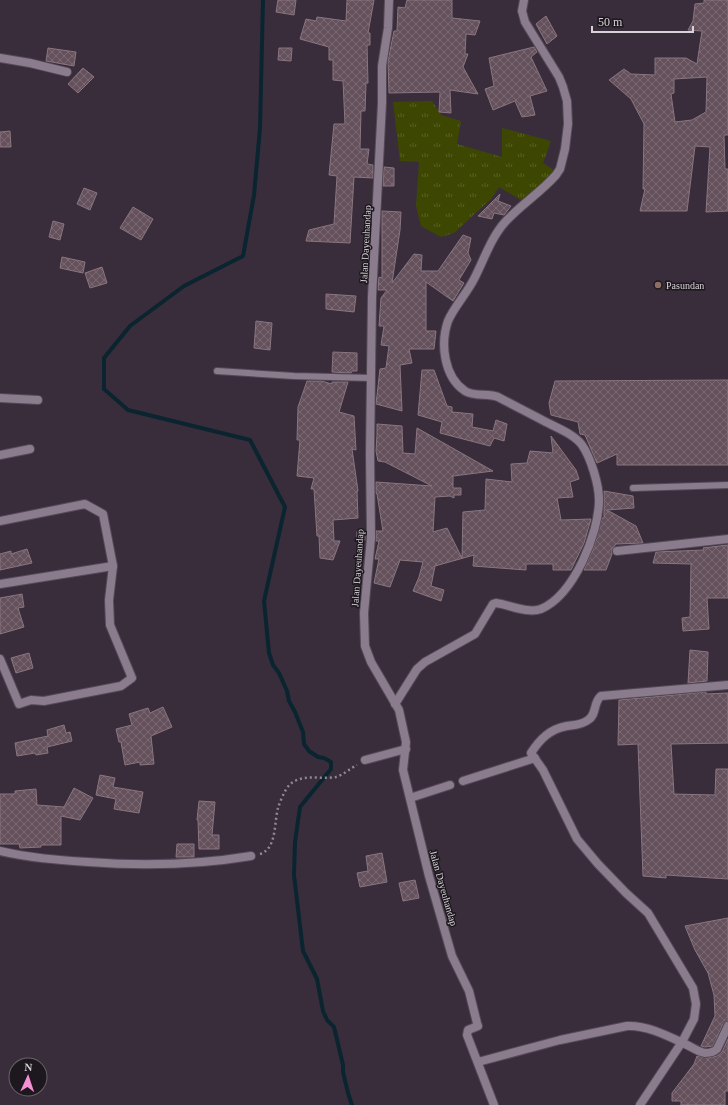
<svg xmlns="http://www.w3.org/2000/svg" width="728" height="1105" viewBox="0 0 728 1105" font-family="Georgia,serif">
  <defs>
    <pattern id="park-tufts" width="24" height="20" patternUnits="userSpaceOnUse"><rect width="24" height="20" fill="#3d4701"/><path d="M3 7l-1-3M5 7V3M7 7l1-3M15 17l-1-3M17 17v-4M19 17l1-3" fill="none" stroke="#586125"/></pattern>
    <pattern id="building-cross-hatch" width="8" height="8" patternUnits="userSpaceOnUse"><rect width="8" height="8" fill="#64515b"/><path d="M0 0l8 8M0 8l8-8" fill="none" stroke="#7a6972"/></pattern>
  </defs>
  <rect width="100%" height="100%" fill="#392d3c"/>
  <polygon fill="url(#park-tufts)" points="432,101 441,115 461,121 457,144 502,157 502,128 551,141 543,163 555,171 526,203 499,187 491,199 454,233 441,237 421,226 416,206 419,162 400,161 393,102"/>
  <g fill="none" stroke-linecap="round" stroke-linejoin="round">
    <polyline stroke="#0a2530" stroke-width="4" points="263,0 260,128 254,195 243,256 184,286 130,326 104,358 104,389 128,410 250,440 285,507 264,601 269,653 273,665 279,673 287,691 289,701 295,712 303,732 304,744 309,751 318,757 324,758 331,762 331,769 300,807 295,842 294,875 303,951 317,979 323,1011 327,1020 334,1027 343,1065 343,1072 348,1093 352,1105"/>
  </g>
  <g fill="url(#building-cross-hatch)" stroke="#8a7580" fill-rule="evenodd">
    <polygon points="278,0 296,0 294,15 276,12"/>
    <polygon points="347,0 374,0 368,33 370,33 370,45 367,45 368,83 366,83 365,111 361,111 360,149 369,149 367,164 373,165 373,178 354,177 350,243 306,241 309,230 334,224 337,176 329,175 334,124 345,124 343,81 333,80 333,60 329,60 329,47 300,39 306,19 316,21 317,17 346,21"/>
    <polygon points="407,0 452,0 452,18 480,21 475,35 466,34 465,54 468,54 463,67 478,94 450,90 451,113 439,112 440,92 389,93 388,61 394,31 397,31 398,7 405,8"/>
    <path d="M704 0H728V135H724L725 169H728V211L706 212 710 147 695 146 687 211H640L645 189H643L644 124 631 99 609 80 624 69 631 74 655 75V58H686L697 64 702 31 688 30 693 21 695 4 704 3ZM707 77 706 112 692 120 675 122 671 94 674 93V79Z"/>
    <polygon points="546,16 557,36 547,44 536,24"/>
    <polygon points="534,47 537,52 531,57 547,91 530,96 535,115 522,117 515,101 493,110 485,89 494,86 489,58"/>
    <polygon points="48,48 76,52 74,66 46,61"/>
    <polygon points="279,48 292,48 291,61 278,60"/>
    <polygon points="83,68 94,77 78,93 68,84"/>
    <polygon points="10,131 11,147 0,147 0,132"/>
    <polygon points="384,167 394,168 394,186 383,186"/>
    <polygon points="84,188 97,193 90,210 77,204"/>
    <polygon points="500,194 498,201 511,206 504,215 494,213 492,219 478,216"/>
    <polygon points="133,207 153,219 141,240 120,228"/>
    <polygon points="382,211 401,212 400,230 392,283 414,254 422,255 421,271 438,271 463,235 471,238 468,253 471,260 459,280 464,283 453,301 426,282 426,331 436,331 434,349 409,349 412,363 400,365 402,411 376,404 380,369 386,368 389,346 381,345 384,326 379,326 381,298 387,290 378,290 379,277 382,278"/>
    <polygon points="53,221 64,224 60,240 49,237"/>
    <polygon points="62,257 85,262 83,273 60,268"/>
    <polygon points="102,267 107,283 90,288 85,273"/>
    <polygon points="326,294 356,296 354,312 326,309"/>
    <polygon points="256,321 272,323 270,350 254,348"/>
    <polygon points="333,352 357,353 357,371 352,371 351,373 332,372"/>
    <polygon points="422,370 434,370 447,406 452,407 452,412 473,414 472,427 493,431 496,420 507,424 504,441 494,438 490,446 440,433 442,422 418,415"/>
    <polygon points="728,380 728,465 617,465 617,454 597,463 585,435 580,434 578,422 551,415 549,403 555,381"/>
    <polygon points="307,381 321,381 332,384 332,382 348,382 339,412 354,416 356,450 352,449 358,491 357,491 358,518 333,520 334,541 340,541 333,560 320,558 319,536 317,536 314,489 311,489 314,478 297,476 300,440 297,440 298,407"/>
    <polygon points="377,424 402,426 403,453 415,454 417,428 493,471 453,476 453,488 461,488 461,495 454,495 454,498 450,496 435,497 433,532 447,528 462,558 463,512 485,510 486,479 512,482 511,464 527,463 530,451 553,453 551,436 576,470 579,479 570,482 573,497 557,498 561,520 591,519 584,543 571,570 553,570 553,564 526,564 526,570 473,566 474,555 435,566 431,586 444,590 441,601 413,591 419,577 423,562 400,560 390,587 374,583 379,559 375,559 379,541 376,541 376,531 383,531 377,494 376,493 376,482 432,486 385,462 378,461 376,451 377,435"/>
    <polygon points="604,491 633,496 634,508 607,510 636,526 643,543 616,544 612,549 612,554 606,570 584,570 594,547 602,518 604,518"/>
    <rect x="357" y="532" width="8" height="8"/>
    <polygon points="728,545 728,598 707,598 709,629 683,631 682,618 690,617 691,564 653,563 656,552 704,550 703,548"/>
    <polygon points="27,549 32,563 0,570 0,554 11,551 11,554"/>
    <polygon points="22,594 24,607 18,608 24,627 0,634 0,598"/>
    <polygon points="690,650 708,652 707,681 688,683"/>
    <polygon points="29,653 33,668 16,673 11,658"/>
    <polygon points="706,692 706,694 728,693 728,743 671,744 674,794 715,795 716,769 728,769 728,879 666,875 666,878 643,876 638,744 618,745 619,700"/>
    <polygon points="163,707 172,727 151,736 154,764 140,765 140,762 125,765 121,742 119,742 116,729 132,725 129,714 148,708 150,713"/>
    <polygon points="64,725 66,733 70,732 72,741 47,747 48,753 36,755 35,753 17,756 15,743 48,736 47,730"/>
    <polygon points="100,775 115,778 113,787 143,792 139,813 114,809 116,799 96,795"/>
    <polygon points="74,788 93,798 80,820 61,816 61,845 41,845 41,847 20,848 19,844 0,844 0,794 15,794 15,791 36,789 37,805 64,807"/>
    <polygon points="199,801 215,802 212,835 219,835 219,849 199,849 198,820 197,820"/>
    <polygon points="177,844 194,844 194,857 176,857"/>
    <polygon points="382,853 387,882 360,887 357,873 368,871 366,856"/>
    <polygon points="415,880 419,898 403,901 399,883"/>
    <polygon points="728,918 728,1021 723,1024 713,1046 705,1047 701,1046 715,1016 714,995 708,973 695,950 685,926"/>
    <polygon points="728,1039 728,1091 725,1091 725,1105 681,1105 681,1101 672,1101 672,1093 694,1064 697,1056 707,1058 717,1056 722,1052"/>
  </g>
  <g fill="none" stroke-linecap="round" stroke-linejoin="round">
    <defs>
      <g id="lane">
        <polyline points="217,371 294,376 371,378"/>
        <polyline points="633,488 728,485"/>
      </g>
      <g id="street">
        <polyline points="389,0 388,28 382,66 382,103 372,297 370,454 371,538 364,613 365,646 371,662 399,710 406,742 403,770 429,876 452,956 469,991 477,1023 478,1026 468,1030 467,1035 494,1105"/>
        <polyline points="0,58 30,63 67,72"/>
        <polyline points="0,398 38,400"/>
        <polyline points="0,455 30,449"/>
        <polyline points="0,521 85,504 103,514 113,566 109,600 110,625 132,678 121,686 44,701 31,700 19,704 0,659"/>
        <polyline points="617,551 728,539"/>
        <polyline points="0,584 113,566"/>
        <path d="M395 704 417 669 425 662 475 634 493 604 496 603C510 605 528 614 541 609 574 595 599 533 599 500 599 485 591 458 582 445 574 434 557 428 544 421 529 413 513 405 498 397 488 393 474 397 465 391 444 377 440 344 448 321 454 307 467 293 474 279 484 260 491 237 506 221 522 204 541 192 556 175L560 169 565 149 568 124 567 101 563 87 559 77 525 22 522 11 524 0"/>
        <polyline points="365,760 406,749"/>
        <polyline points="463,781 535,758"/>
        <polyline points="410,798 450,785"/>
        <path d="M0 851C29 858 58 860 88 862 143 866 197 865 251 856"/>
        <path d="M478 1062 560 1040 627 1026C647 1025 668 1036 685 1044 692 1047 698 1052 705 1053 709 1053 714 1052 717 1049L728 1026"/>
        <path d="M640 1105 682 1042 694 1019 696 1004 693 988 648 913 626 893 598 864 577 839 543 770 531 753C540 739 550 729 567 726 574 725 582 725 588 720 597 715 593 702 601 696L728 685"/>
      </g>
    </defs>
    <use href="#lane" stroke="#544a56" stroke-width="8"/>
    <use href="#street" stroke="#544a56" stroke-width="10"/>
    <path stroke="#918893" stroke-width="2.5" stroke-dasharray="2 3" stroke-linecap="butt" d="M260 854C277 849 274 822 278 808 280 802 283 794 287 788 298 772 320 780 336 777 343 775 351 768 357 765"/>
    <use href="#lane" stroke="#8a7c8d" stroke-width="6"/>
    <use href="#street" stroke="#8a7c8d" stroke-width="8"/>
  </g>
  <circle fill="#8d6e63" stroke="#1d181e" stroke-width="1.5" cx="658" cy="285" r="4"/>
  <g text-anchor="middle" stroke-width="3" stroke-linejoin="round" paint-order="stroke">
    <g font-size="10" fill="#dad2db" stroke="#1d181e">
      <text transform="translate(365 244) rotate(-87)" y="4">Jalan Dayeuhandap</text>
      <text transform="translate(357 568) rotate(-86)" y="4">Jalan Dayeuhandap</text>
      <text transform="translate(444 888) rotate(74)" y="4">Jalan Dayeuhandap</text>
    </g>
    <g font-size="10" fill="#dad2db" stroke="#1d181e" text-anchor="start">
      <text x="666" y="289">Pasundan</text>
    </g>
  </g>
  <g transform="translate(28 1077) rotate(3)"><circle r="19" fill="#1d181e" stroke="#69626a"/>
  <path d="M0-3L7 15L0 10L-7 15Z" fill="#f491d4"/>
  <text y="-6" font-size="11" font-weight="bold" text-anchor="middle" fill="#dad2db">N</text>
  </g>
  <path d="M592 26v6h101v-6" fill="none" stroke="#dad2db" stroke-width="2"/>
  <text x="598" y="26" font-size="12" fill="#dad2db" stroke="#1d181e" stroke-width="3" paint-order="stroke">50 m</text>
</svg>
